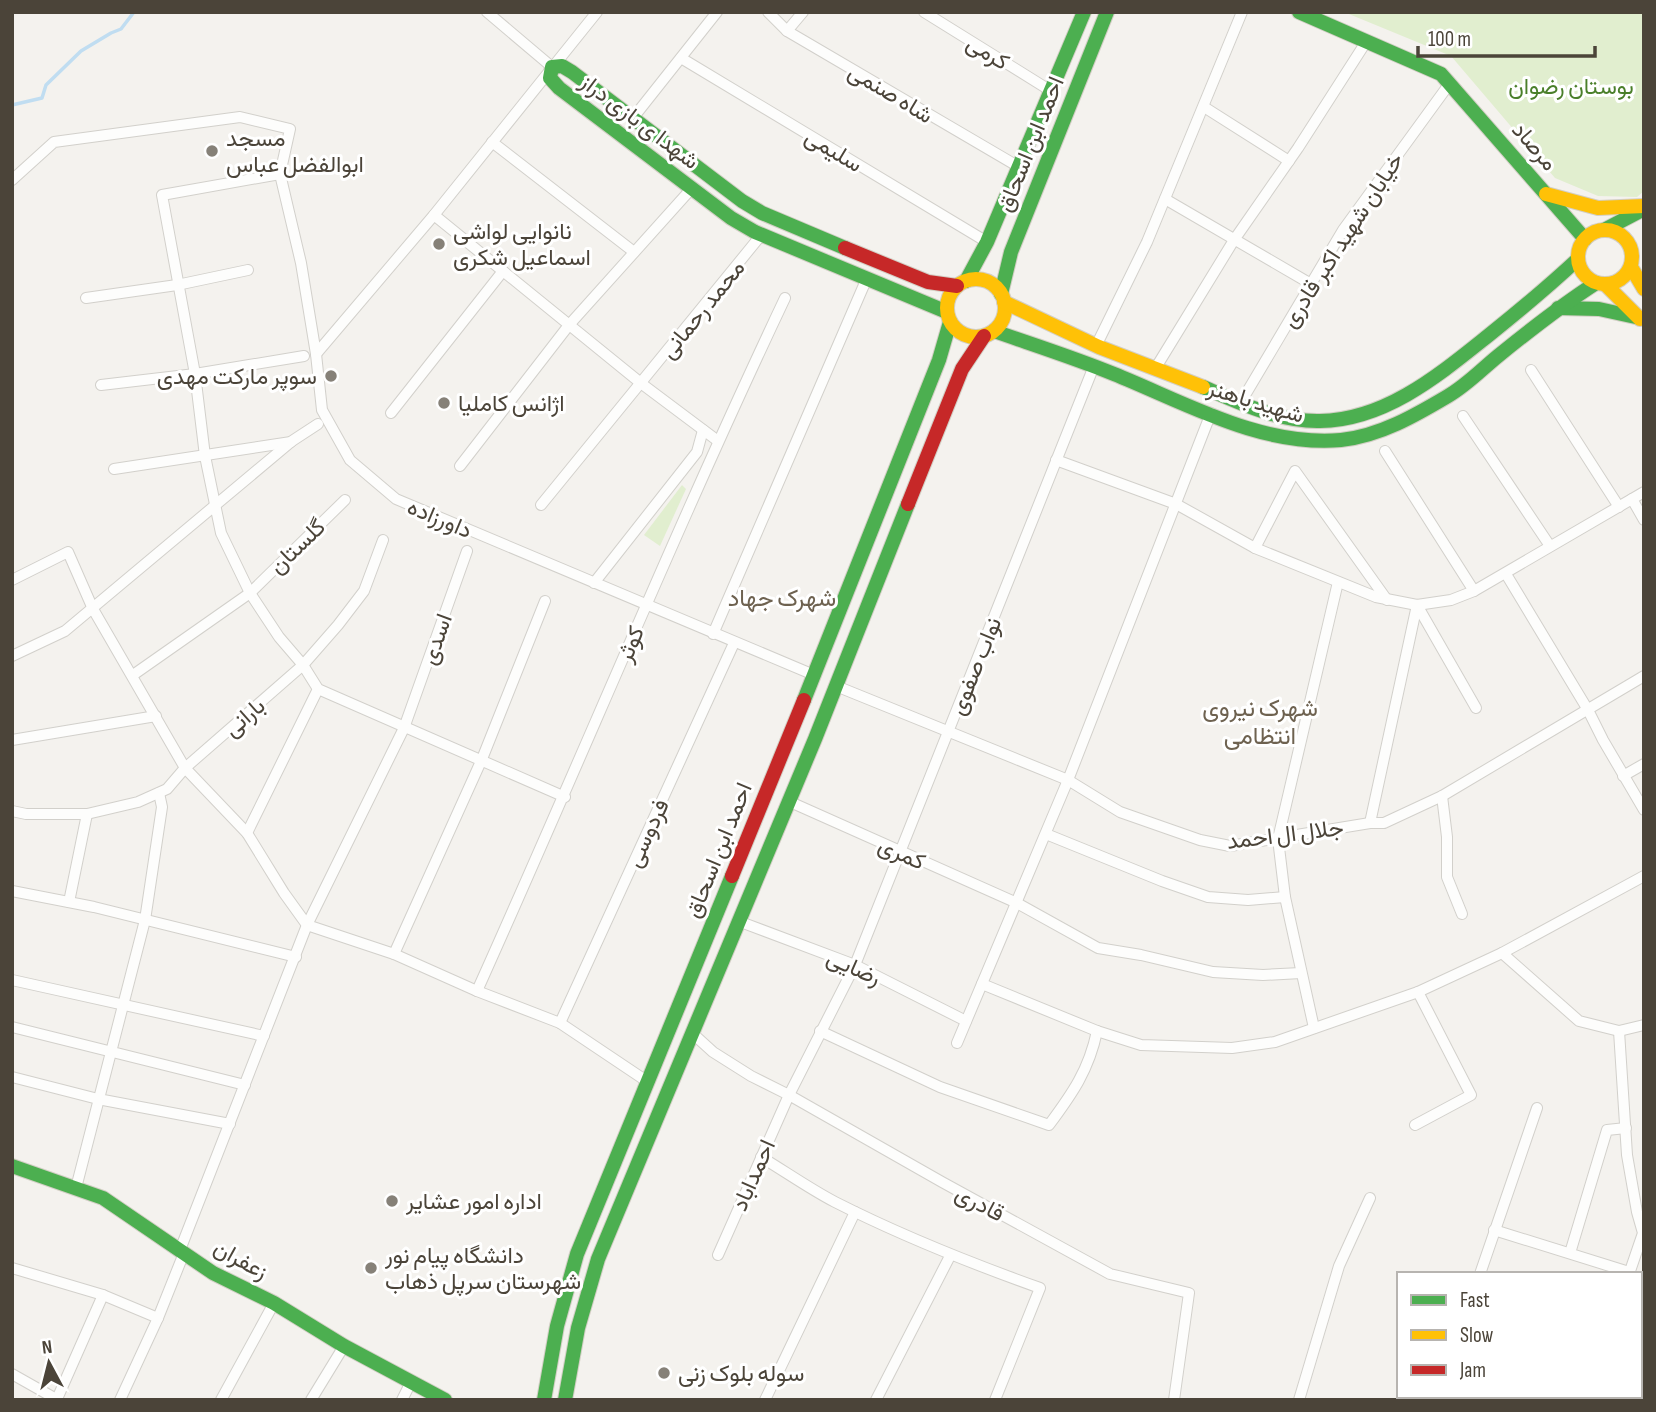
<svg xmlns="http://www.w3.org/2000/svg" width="1656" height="1412" viewBox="0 0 1656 1412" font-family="'Sofia Sans Condensed',Vazirmatn,sans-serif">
  <rect width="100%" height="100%" fill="#f4f2ee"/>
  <g fill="#e1eecf">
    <polygon points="1344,12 1644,12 1644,191 1637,197 1598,196 1555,178 1451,56"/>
    <polygon points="682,485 686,489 660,546 644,535"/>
  </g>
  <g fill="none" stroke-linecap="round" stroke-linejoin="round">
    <polyline stroke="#c0ddf1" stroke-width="3.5" points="12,105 42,98 46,85 81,51 111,33 121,29 134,12"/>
    <defs>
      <g id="street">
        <polyline points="487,12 552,67"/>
        <polyline points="768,12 787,31 1019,167"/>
        <polyline points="924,12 1051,91"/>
        <polyline points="787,31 803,12"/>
        <polyline points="681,58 987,242"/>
        <polyline points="1204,107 1289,161"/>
        <polyline points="633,118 717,12"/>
        <polyline points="492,142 634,252"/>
        <polyline points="280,174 162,195 195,374 205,456 221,533 250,593 279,637 303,665 318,689 565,797"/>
        <polyline points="12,180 54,142 240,117 290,129 280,174 301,263 316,354 322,410 350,460 396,499 814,675"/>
        <polyline points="1165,199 1311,284"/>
        <polyline points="434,215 642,384 718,441"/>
        <polyline points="86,298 177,285 248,270"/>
        <polyline points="1096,346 1147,242 1242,12"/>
        <polyline points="316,354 434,215 597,12"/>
        <polyline points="1155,369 1234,240 1298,148 1366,42"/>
        <polyline points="1531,370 1619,507"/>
        <polyline points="101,385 195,374 304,356"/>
        <polyline points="1241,402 1343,230 1450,83"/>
        <polyline points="391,413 503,271"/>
        <polyline points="1463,416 1550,546"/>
        <polyline points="1385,451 1474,591"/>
        <polyline points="1056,460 1176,504 1255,548 1376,597 1417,605 1451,600 1474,591 1644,492"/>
        <polyline points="460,466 569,325 692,188"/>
        <polyline points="114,469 291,442"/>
        <polyline points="1632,499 1644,520"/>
        <polyline points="541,505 762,234"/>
        <polyline points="1255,548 1295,471 1387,600"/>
        <polyline points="1506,574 1588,710 1603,740 1644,810"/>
        <polyline points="12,580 68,552 93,609 185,768 247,833 284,893 307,925 394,954 477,991 560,1023 648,1082"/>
        <polyline points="594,583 697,452 703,430"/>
        <polyline points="1417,605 1476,708"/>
        <polyline points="713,634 867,278"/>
        <polyline points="12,656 65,631 292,441 318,424"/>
        <polyline points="133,675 250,593 345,500"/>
        <polyline points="836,686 1068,780 1120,812 1200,840 1230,846 1370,823 1384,823 1442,796 1644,676"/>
        <polyline points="12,740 156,716"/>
        <polyline points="1623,776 1644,764"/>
        <polyline points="1442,796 1447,837 1447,877 1462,914"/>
        <polyline points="788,801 1017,903 1098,948 1141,955 1213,972 1263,975 1301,973"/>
        <polyline points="12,811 26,814 87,814 138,802 167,789 185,768 303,665 338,625 364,591 383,540"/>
        <polyline points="1370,823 1417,605"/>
        <polyline points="247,833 318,689"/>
        <polyline points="1046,834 1162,881 1208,897 1248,900 1285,897"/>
        <polyline points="12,891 94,907 296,957"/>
        <polyline points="69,902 87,814"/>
        <polyline points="738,921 855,965 966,1021"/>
        <polyline points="1502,953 1579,1021 1619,1031 1644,1025"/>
        <polyline points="394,954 482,759 545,601"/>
        <polyline points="12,980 264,1036"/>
        <polyline points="982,984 1097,1031 1141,1045 1232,1048 1275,1042 1418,992 1502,953 1644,876"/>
        <path d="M477 991C581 760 677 526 785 298"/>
        <polyline points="560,1023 734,643"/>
        <polyline points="12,1027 245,1085"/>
        <polyline points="1314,1028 1285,897 1278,839 1338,582"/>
        <path d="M820 1031 940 1087 1049 1125C1072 1094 1089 1070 1097 1031"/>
        <polyline points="1619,1031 1627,1155 1637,1212 1643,1233 1629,1274"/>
        <polyline points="691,1032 713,1052 751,1076 789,1095 942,1182 1110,1274 1189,1293 1174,1400"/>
        <polyline points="957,1043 1068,780 1211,413"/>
        <polyline points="12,1077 98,1099 230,1124"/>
        <polyline points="1415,1125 1471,1095 1418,992"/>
        <path d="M761 1157C786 1172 810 1189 835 1202 902 1236 970 1263 1040 1288L995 1400"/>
        <polyline points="76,1188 145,920 162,807 159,793"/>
        <polyline points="1494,1230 1629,1272"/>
        <polyline points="180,1250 307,925 404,728 467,551"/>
        <polyline points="1570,1253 1607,1130 1626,1128"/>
        <polyline points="718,1255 789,1095 855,965 1094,366"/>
        <polyline points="12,1268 103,1295 158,1318"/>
        <polyline points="1480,1274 1537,1108"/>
        <polyline points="12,1374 58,1400"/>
        <polyline points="57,1399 103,1295"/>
        <polyline points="120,1400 158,1318 184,1253"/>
        <polyline points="221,1400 274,1303"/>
        <polyline points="311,1400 344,1346"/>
        <polyline points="402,1400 411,1382"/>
        <polyline points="765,1400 855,1212"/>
        <polyline points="876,1400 950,1256"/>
        <polyline points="1299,1400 1339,1266 1370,1198"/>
        <polyline points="1436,1400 1437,1396"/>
        <polyline points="1566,1400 1569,1396"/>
      </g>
      <g id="fast">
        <polyline points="1299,12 1441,74 1585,239"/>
        <polyline points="1604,230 1644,209"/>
        <polyline points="845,248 762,213 742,201 572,72 562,66 552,67 550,78 559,88 731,218 755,232 947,312"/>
        <polyline points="966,281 987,242 1084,12"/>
        <polyline points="1001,294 1011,252 1107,12"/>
        <polyline points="1558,308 1599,309 1640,318"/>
        <path d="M994 331C1034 345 1075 358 1114 374 1186 403 1261 447 1341 440 1380 436 1416 415 1448 396 1467 385 1482 369 1498 356 1530 330 1562 305 1596 283"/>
        <path d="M1203 387C1240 403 1279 422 1320 421 1386 420 1440 374 1489 335 1519 311 1549 286 1578 259"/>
        <polyline points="804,700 939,360 950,322"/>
        <polyline points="12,1166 103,1198 213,1273 274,1303 344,1346 445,1400"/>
        <polyline points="544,1400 557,1326 577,1254 732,876"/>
        <polyline points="565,1400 578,1328 598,1259 815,739 908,504"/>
      </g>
      <g id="slow">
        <polyline points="1546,194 1598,208 1644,206"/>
        <circle cx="1605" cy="257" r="27"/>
        <polyline points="1631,267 1644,289"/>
        <circle cx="976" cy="308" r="29"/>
        <polyline points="1606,285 1640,319"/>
        <polyline points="1004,302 1099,347 1203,387"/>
      </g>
      <g id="jam">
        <polyline points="845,248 928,282 957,286"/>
        <polyline points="908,504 962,369 984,336"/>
        <polyline points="732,876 804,700"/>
      </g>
    </defs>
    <use href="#street" stroke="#d2d0cb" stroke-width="12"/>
    <use href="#fast" stroke="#d3cfc5" stroke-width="16"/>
    <use href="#slow" stroke="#d3cfc5" stroke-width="16"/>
    <use href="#jam" stroke="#d3cfc5" stroke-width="16"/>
    <use href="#street" stroke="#fdfdfc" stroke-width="10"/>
    <use href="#fast" stroke="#4caf50" stroke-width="14"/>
    <use href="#slow" stroke="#ffc107" stroke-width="14"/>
    <use href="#jam" stroke="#c62828" stroke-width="14"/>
  </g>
  <g fill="#868178" stroke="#fff" stroke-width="2.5">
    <circle cx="212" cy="151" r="7"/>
    <circle cx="439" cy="244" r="7"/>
    <circle cx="331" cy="376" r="7"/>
    <circle cx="444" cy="403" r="7"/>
    <circle cx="392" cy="1201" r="7"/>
    <circle cx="371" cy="1268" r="7"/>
    <circle cx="664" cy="1373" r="7"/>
  </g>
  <g text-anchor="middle" stroke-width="6" stroke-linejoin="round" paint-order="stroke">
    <g font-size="23" fill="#4b4439" stroke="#fff">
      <text transform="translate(988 52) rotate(32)" y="8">کرمی</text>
      <text transform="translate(891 93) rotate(31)" y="8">شاه صنمی</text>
      <text transform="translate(640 121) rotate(37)" y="8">شهدا ی بازی دراز</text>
      <text transform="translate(1030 144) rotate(-68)" y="8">احمد ابن اسحاق</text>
      <text transform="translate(1535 146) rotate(49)" y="8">مرصاد</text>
      <text transform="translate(834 150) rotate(31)" y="8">سلیمی</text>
      <text transform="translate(1342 240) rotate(-57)" y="8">خیابان شهید اکبر قادری</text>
      <text transform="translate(702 309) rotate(-51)" y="8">محمد رحمانی</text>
      <text transform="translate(1256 401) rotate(17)" y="8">شهید باهنر</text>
      <text transform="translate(440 518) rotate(23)" y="8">داورزاده</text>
      <text transform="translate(297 546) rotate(-44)" y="8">گلستان</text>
      <text transform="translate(436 639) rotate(-70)" y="8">اسدی</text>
      <text transform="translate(630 644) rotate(-67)" y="8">کوثر</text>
      <text transform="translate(975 666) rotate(-68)" y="8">نواب صفوی</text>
      <text transform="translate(244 717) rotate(-41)" y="8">بارانی</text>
      <text transform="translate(647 833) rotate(-65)" y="8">فردوسی</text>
      <text transform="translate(1285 834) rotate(-7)" y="8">جلال ال احمد</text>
      <text transform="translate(718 850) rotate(-68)" y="8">احمد ابن اسحاق</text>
      <text transform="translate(902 853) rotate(24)" y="8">کمری</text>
      <text transform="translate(854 967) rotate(24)" y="8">رضایی</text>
      <text transform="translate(753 1175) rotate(-66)" y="8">احمداباد</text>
      <text transform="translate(980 1203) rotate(28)" y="8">قادری</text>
      <text transform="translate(241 1259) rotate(29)" y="8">زعفران</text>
    </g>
    <g font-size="23" fill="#4a7f2a" stroke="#fff">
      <text x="1571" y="94">بوستان رضوان</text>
    </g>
    <g font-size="23" fill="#4b4439" stroke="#fff" text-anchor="start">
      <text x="226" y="146">مسجد<tspan x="226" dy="26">ابوالفضل عباس</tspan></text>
      <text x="453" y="239">نانوایی لواشی<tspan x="453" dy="26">اسماعیل شکری</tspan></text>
      <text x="317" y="384" text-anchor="end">سوپر مارکت مهدی</text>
      <text x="458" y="411">اژانس کاملیا</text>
      <text x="406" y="1209">اداره امور عشایر</text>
      <text x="385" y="1263">دانشگاه پیام نور<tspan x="385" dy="26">شهرستان سرپل ذهاب</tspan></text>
      <text x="678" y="1381">سوله بلوک زنی</text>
    </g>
    <g font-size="24" fill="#6e6250" stroke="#fff">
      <text x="782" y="606">شهرک جهاد</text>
      <text x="1260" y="716">شهرک نیروی<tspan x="1260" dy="28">انتظامی</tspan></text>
    </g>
  </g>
  <rect width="1656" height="1412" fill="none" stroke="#4b4439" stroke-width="28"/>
  <rect x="1397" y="1272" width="245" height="126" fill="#ffffff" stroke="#b7b4b0" stroke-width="2"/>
  <rect x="1411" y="1295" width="35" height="10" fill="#4caf50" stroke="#b7b4b0" stroke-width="2"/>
  <text x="1460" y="1307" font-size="21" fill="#4b4439">Fast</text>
  <rect x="1411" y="1330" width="35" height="10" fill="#ffc107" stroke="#b7b4b0" stroke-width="2"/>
  <text x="1460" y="1342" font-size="21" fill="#4b4439">Slow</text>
  <rect x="1411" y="1365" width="35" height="10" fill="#c62828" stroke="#b7b4b0" stroke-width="2"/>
  <text x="1460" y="1377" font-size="21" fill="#4b4439">Jam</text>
  <g transform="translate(49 1363) rotate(353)" stroke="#ffffff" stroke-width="5" paint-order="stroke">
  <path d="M0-5L12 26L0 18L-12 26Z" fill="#4b4439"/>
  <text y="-10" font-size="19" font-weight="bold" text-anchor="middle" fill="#4b4439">N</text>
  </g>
  <path d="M1418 46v10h177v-10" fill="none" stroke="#4b4439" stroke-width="3.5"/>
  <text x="1428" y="46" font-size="21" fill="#4b4439" stroke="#ffffff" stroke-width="5" paint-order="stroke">100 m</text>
</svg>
